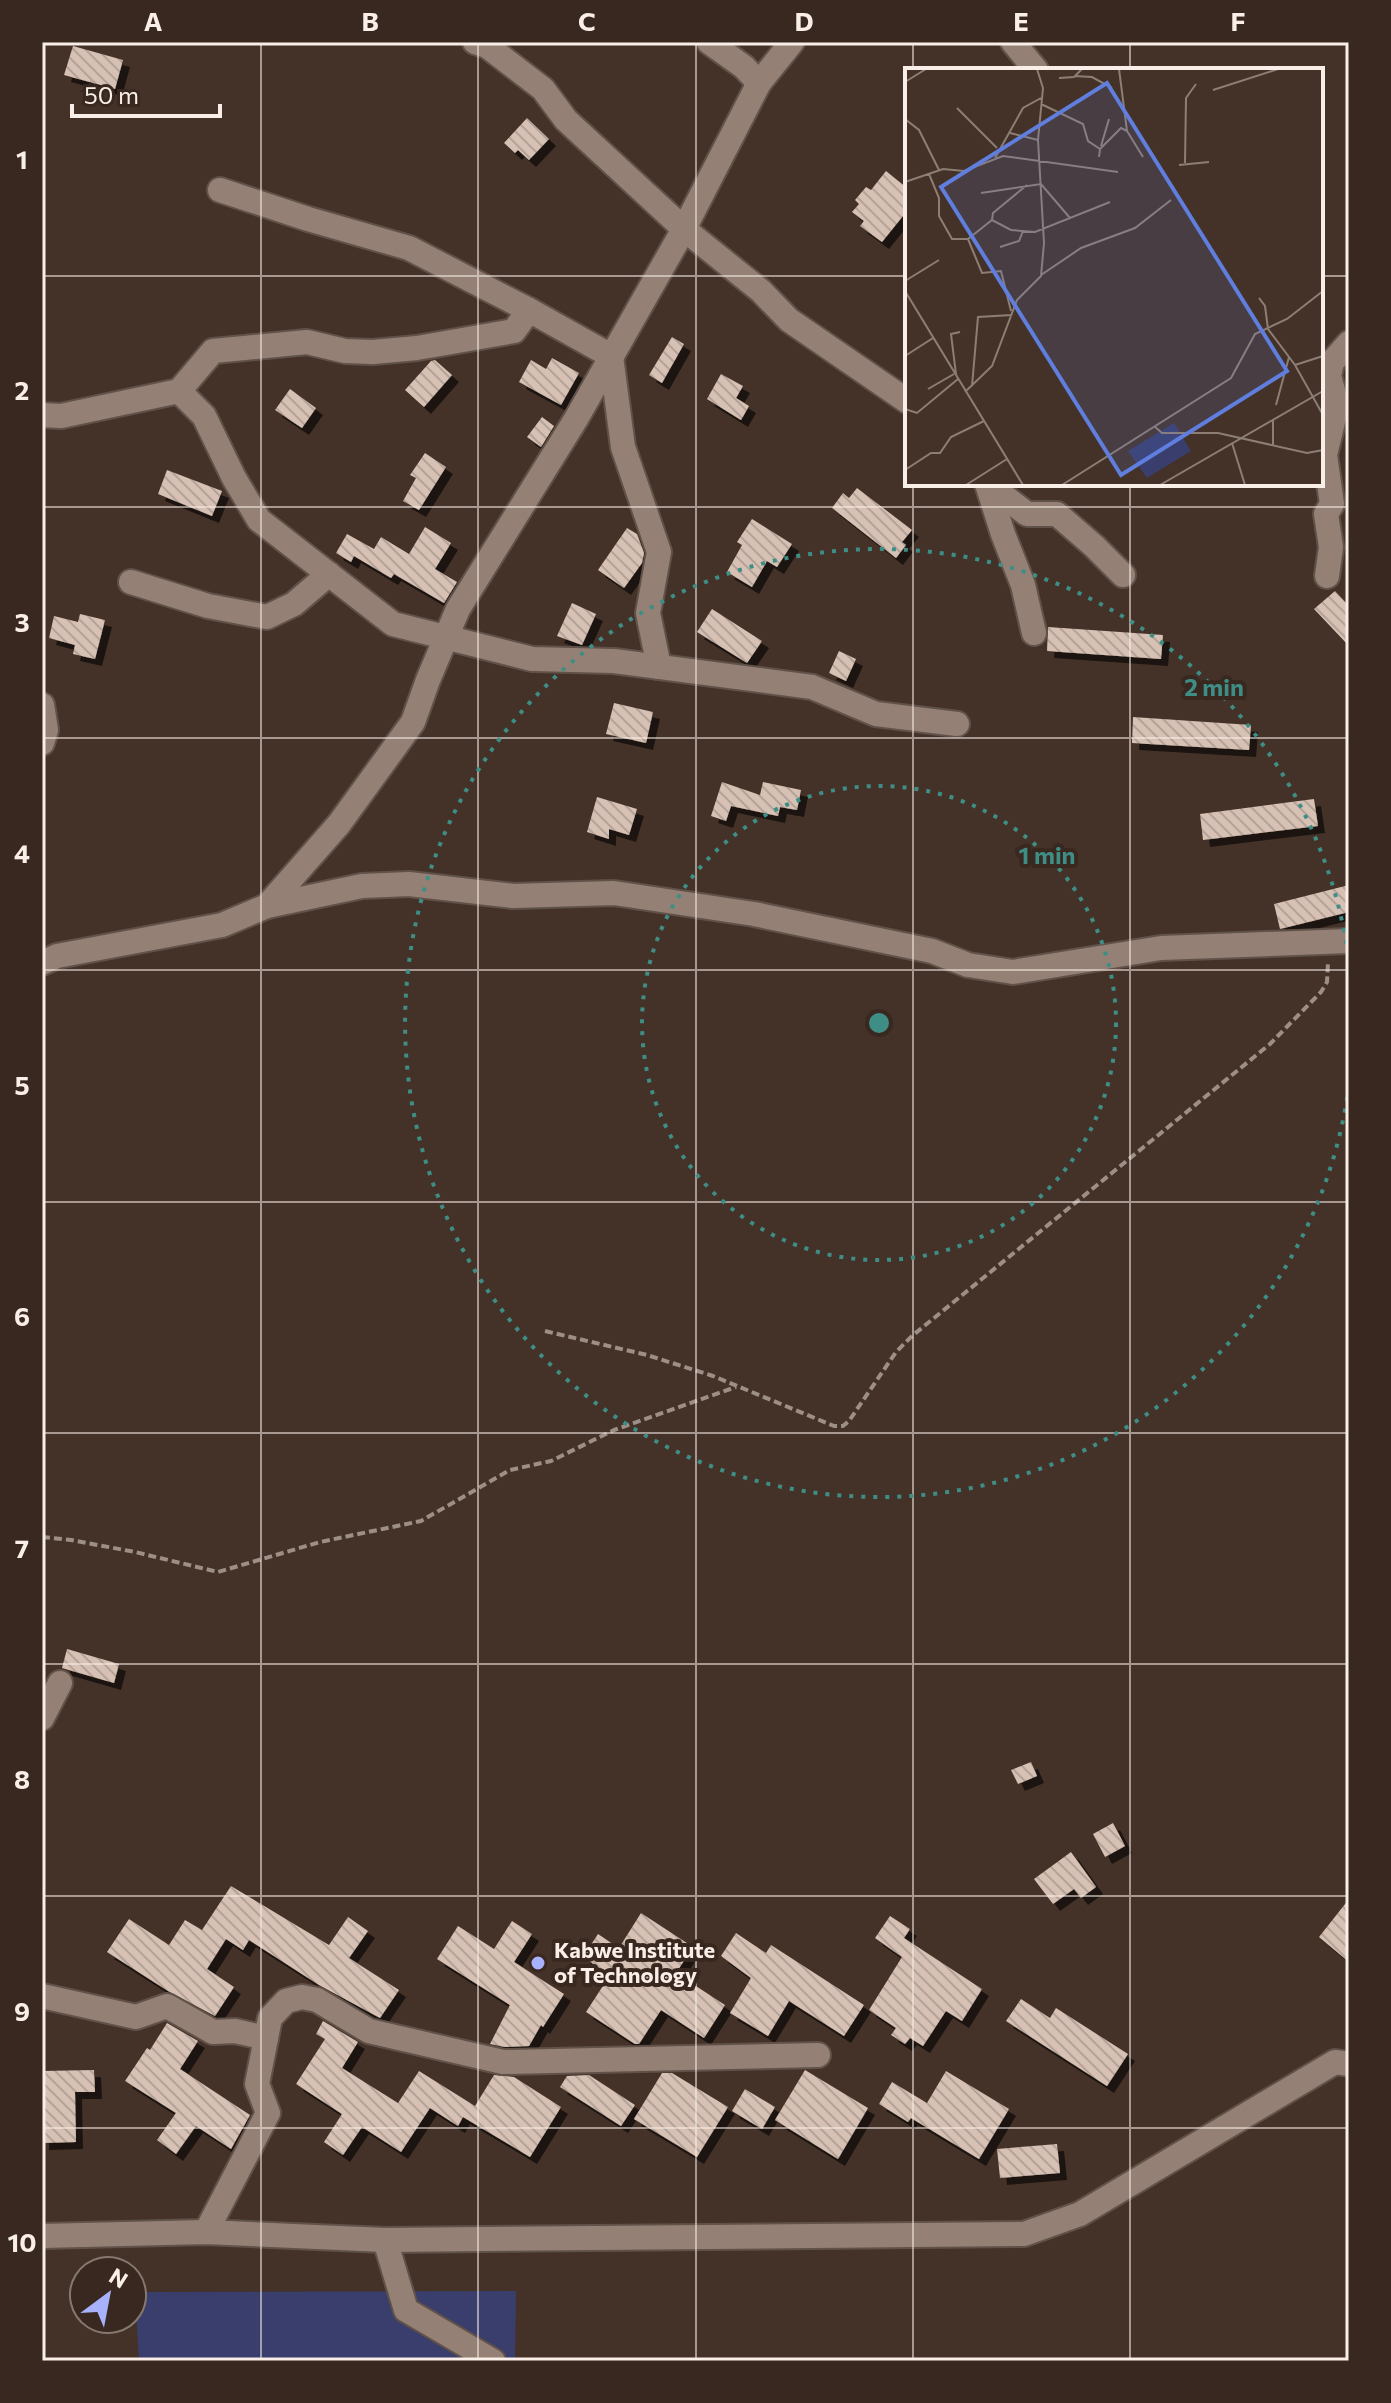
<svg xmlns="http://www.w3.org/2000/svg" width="1391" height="2403" viewBox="0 0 1391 2403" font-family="Commissioner,sans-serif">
  <defs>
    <pattern id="building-back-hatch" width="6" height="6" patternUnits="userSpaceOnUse" patternTransform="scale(2)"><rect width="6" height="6" fill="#d7c1b4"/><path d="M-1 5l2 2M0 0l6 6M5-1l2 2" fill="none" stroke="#b4a398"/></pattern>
    <filter id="shadow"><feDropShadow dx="7" dy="7" stdDeviation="0" flood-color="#0009"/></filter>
  </defs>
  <rect width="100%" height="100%" fill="#443228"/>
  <polygon fill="#393e6d" points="516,2291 515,2361 139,2361 135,2292"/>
  <g fill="url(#building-back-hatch)" filter="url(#shadow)">
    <polygon points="73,46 123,60 115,89 64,75"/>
    <polygon points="527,118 549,139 529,160 518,150 515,153 504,143"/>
    <polygon points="886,171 907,188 907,211 882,242 860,226 864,221 852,212 859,204 855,200 866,187 871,190"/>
    <polygon points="672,337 684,344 662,383 649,375"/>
    <polygon points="552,358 579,373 561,405 519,382 531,360 546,369"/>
    <polygon points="435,360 452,375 424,407 405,390 431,361"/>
    <polygon points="721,374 743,386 736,398 749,406 741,420 707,399"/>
    <polygon points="290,389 316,408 302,428 275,410"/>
    <polygon points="542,417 554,426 541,447 527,437"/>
    <polygon points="425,453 446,467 419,510 403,501 416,478 410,475"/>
    <polygon points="167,470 222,491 212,516 158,494"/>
    <polygon points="857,488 912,530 902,542 906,545 896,558 832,508 843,493 849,498"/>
    <polygon points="752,519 792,544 777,567 767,561 752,587 727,572 742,545 737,542"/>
    <polygon points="425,527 451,543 435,569 457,582 444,603 394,574 391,578 354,556 351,562 336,553 347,534 374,549 381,537 409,554"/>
    <polygon points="627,528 637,534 644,553 642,563 624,588 598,570"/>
    <polygon points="1335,591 1349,606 1349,646 1314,609"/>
    <polygon points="572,603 596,614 582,645 557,636"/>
    <polygon points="712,609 762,641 747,663 697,632"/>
    <polygon points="80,614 105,620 95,659 73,654 75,645 49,638 54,616 78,622"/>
    <polygon points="1048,627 1163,635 1161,659 1047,651"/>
    <polygon points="839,651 856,659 846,681 829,673"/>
    <polygon points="614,703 653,712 646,743 606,734"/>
    <polygon points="1133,717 1251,725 1249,750 1132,743"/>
    <polygon points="722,782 760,795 763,782 801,790 797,810 780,807 778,816 731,806 726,821 711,816"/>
    <polygon points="597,797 637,809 629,835 609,829 609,839 587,832"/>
    <polygon points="1314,799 1318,826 1203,840 1200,814"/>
    <polygon points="1349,885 1349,912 1280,929 1274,904"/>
    <polygon points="67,1649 119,1664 114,1683 62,1668"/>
    <polygon points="1031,1762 1037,1776 1018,1784 1011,1770"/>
    <polygon points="1113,1823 1125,1846 1105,1857 1093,1834"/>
    <polygon points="1071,1852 1096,1887 1081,1898 1074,1889 1053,1904 1034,1879"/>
    <polygon points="231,1886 329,1945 348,1917 368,1931 349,1958 399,1990 380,2018 319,1985 249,1940 243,1950 226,1939 207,1969 234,1987 215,2016 168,1991 107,1952 129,1919 169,1945 185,1920 202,1930"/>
    <polygon points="1349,1899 1349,1962 1319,1937"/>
    <polygon points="641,1913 693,1947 676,1973 725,2005 704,2038 661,2010 639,2044 635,2044 586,2012 610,1975 583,1957 598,1934 619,1948"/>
    <polygon points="890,1916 910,1929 904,1938 982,1989 962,2021 946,2011 923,2046 910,2038 905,2044 891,2035 896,2028 869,2010 902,1957 875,1938"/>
    <polygon points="512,1921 532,1934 514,1962 564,1994 543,2027 541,2025 529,2046 505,2047 490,2044 510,2005 437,1959 458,1926 494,1949"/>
    <polygon points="736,1933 766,1953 771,1945 864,2005 844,2036 789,2001 768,2036 730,2013 751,1978 721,1956"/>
    <polygon points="1021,1999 1050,2018 1056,2008 1128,2054 1107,2086 1006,2021"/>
    <polygon points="323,2021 358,2042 342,2068 398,2103 419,2071 475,2106 494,2075 514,2077 561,2107 530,2157 463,2117 458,2126 430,2108 401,2152 362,2127 343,2155 324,2142 342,2114 296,2084 325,2039 316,2034"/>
    <polygon points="167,2023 198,2041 180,2069 250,2115 231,2149 196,2126 176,2154 157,2140 176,2113 125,2081 147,2048 150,2050"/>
    <polygon points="94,2070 95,2092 75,2092 76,2142 42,2143 42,2071"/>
    <polygon points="805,2070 868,2108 838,2159 775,2120"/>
    <polygon points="946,2071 1009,2109 979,2159 911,2118 908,2122 879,2104 892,2082 927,2103"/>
    <polygon points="662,2073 672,2073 728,2107 697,2157 634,2119"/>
    <polygon points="589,2075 635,2105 621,2126 560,2087 567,2076"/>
    <polygon points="745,2089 775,2107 762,2129 732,2111"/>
    <polygon points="1057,2144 1060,2173 1000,2178 997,2149"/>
  </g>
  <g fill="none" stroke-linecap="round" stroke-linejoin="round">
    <defs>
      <g id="minor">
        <polyline points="475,42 487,46 543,89 566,120 684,229 761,291 789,320 907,401"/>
        <polyline points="709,42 744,67 759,83"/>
        <polyline points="1013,42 1036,70"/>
        <polyline points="220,190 308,219 409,248 529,310 611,356 623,447 659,552 648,613 659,667"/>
        <polyline points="179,391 213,351 307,342 345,351 373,352 417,348 514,331 529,310"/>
        <polyline points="42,415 61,416 179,391 204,416 234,478 259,520 393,624 532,659 614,661 812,687 876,714 957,724"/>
        <polyline points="987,484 1003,534 1023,585 1034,633"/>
        <polyline points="988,484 1027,514 1057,514 1094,546 1123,575"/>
        <polyline points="1327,576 1331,547 1326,514 1332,504 1325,455 1337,405 1329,376 1332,362 1349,343"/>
        <polyline points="131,582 208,606 267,617 294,604 329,574"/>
        <polyline points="42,705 46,730 42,743"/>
        <polyline points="267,906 362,886 409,884 513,896 614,893 754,914 932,951 968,965 1013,972 1161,948 1349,941"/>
        <polyline points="42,963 57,956 222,925 267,906 339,824 413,722 428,680 458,609 576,419 684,229 759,83 792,42"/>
        <polyline points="42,1718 60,1683"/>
        <polyline points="42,1996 136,2017 167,2006 213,2032 235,2031 266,2038"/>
        <polyline points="206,2232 268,2113 257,2084 270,2018 286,2001 302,1997 317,2000 369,2031 503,2062 818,2055"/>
        <polyline points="42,2236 206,2232 385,2240 1024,2234 1080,2214 1335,2062 1349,2064"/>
        <polyline points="385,2240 406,2310 493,2361"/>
      </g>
    </defs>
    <use href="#minor" stroke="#605149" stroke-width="28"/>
    <g stroke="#9d8e86" stroke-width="4" stroke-dasharray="8 4" stroke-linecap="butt">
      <polyline points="545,1331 647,1355 713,1376 834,1426 843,1426 849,1421 896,1352 912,1336 1270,1044 1321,992 1327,982 1328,963"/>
      <polyline points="42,1537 71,1540 135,1552 218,1572 320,1542 421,1521 510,1470 551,1461 614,1430 736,1387"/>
    </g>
    <use href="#minor" stroke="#958075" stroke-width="24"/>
  </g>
  <path fill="none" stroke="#faefe8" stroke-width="2" stroke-opacity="0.55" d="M261 42V2361M478 42V2361M696 42V2361M913 42V70M1130 42V70M42 276H907M1321 276H1349M913 484V2361M1130 484V2361M42 507H1349M42 738H1349M42 970H1349M42 1202H1349M42 1433H1349M42 1664H1349M42 1896H1349M42 2128H1349"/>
  <g fill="none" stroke="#3e8e86" stroke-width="4" stroke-dasharray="4 8">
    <circle cx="879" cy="1023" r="237"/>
    <path d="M1349 1085A474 474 0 1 1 1349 961"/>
  </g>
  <circle fill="#a7b1fc" stroke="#39281f" stroke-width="3" cx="538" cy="1963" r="8"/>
  <g text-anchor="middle" stroke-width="8" stroke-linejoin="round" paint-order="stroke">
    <g font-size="22" font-weight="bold" fill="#faefe8" stroke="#39281f" text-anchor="start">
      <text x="554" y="1958">Kabwe Institute<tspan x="554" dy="25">of Technology</tspan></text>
    </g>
  </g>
  <g transform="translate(905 68)">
    <rect width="418" height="418" fill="#443228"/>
    <path d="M269 355 286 383 242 410 223 383Z" fill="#393e6d"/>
    <path fill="none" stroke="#8d7e75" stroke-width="2" d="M214 1 222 63 238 89M169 8 187 9 207 20M154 10 169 9 177 1M0 14 21 1M308 22 373 1M136 36 178 56 183 73 195 81 194 89M52 40 92 80M0 51 14 62 34 102M105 65 133 72M196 78 204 51M195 81 216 60 222 63M90 90 118 40 136 30M280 95 281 30 291 16M274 97 304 94M24 106 34 130V148L47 171H63L77 205 96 203 106 243M0 114 38 101 59 103 98 88 213 104M76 125 136 116 165 150M87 152 88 145 122 117M63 171 87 152 106 162 130 164 205 134M95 179 114 173 118 163M136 207 176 180 230 160 266 132M0 213 34 192M0 223 118 417M354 230 360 238 363 261 390 297 418 347M0 288 28 270M390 297 418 288M51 306 46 266 55 264M67 318 73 249 107 247M23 321 49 306M60 324 87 298 112 232 136 208 139 175 133 72 138 20 132 1M371 337 384 289M0 341 12 345 53 311M249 358 257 365H313L402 385 418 382M327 375 340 417M368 377V351M0 402 26 385H35L46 369 79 353M61 417 102 391M157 417 326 310 350 266 382 251 418 223M255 417 418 323"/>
    <path fill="#5f7edd" fill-opacity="0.15" stroke="#5f7edd" stroke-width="4" d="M202 15 382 303 216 407 36 119Z"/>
    <rect width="418" height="418" fill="none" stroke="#faefe8" stroke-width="4"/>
  </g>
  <circle cx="879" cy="1023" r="12" fill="#3e8e86" stroke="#39281f" stroke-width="4"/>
  <g font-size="24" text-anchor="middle" font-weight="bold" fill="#3e8e86" stroke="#39281f" stroke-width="8" stroke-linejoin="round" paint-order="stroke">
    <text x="1214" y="696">2 min</text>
    <text x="1047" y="864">1 min</text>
  </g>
  <rect width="1391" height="2403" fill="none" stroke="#39281f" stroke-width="88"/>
  <g transform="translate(108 2295) rotate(32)"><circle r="38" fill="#39281f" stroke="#86786f" stroke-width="2"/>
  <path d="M0-6L14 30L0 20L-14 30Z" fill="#a7b1fc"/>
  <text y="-12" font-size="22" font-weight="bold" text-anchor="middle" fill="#faefe8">N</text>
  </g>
  <path d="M72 104v12h148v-12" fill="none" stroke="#faefe8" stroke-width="4"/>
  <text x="84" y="104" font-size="24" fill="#faefe8" stroke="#39281f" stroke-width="6" paint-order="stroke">50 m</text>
  <rect x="44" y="44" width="1303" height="2315" fill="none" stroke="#faefe8" stroke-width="3"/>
  <g font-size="26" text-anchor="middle" font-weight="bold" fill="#faefe8">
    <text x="153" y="31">A</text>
    <text x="370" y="31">B</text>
    <text x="587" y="31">C</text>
    <text x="804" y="31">D</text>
    <text x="1021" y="31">E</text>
    <text x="1238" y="31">F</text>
    <text x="22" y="169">1</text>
    <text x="22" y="400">2</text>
    <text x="22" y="632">3</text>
    <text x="22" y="863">4</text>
    <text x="22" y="1095">5</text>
    <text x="22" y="1326">6</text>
    <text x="22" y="1558">7</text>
    <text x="22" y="1789">8</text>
    <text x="22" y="2021">9</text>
    <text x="22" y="2252">10</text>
  </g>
</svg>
